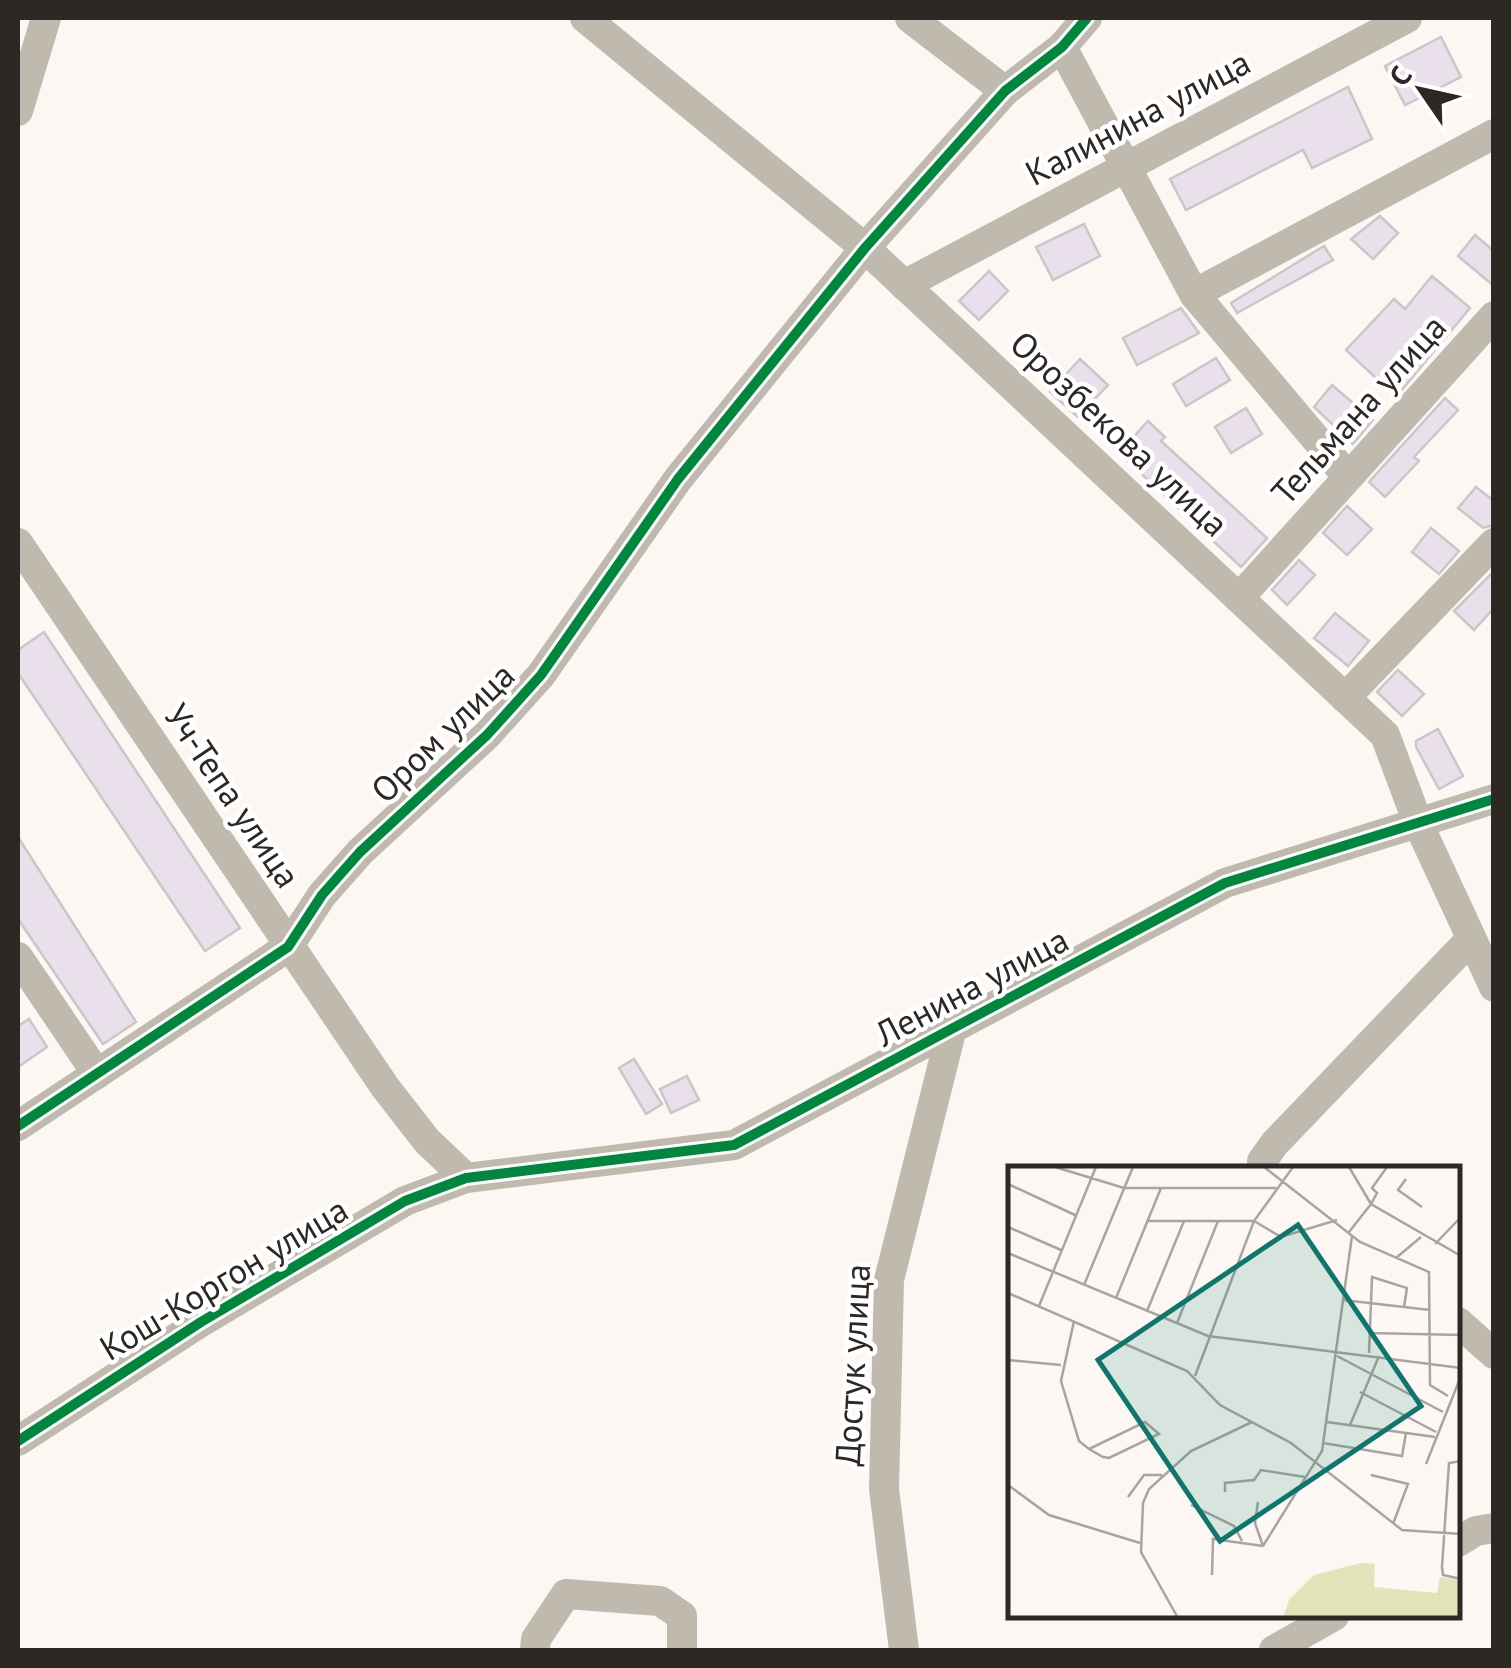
<svg xmlns="http://www.w3.org/2000/svg" width="1511" height="1668" viewBox="0 0 1511 1668" font-family="'PT Sans',sans-serif">
  <rect width="100%" height="100%" fill="#fcf7f2"/>
  <g fill="#e9e0eb" stroke="#cac7c8" stroke-width="2.5">
    <polygon points="1441,37 1461,77 1405,105 1385,66"/>
    <polygon points="1348,87 1372,139 1312,168 1303,150 1186,210 1170,179"/>
    <polygon points="1380,216 1398,233 1373,259 1351,239"/>
    <polygon points="1084,224 1100,256 1053,280 1036,247"/>
    <polygon points="1475,235 1494,251 1494,286 1458,256"/>
    <polygon points="1324,246 1333,260 1237,313 1231,303"/>
    <polygon points="989,271 1008,291 979,320 959,301"/>
    <polygon points="1432,276 1470,308 1396,397 1346,350 1394,299 1405,309"/>
    <polygon points="1181,308 1199,333 1137,365 1123,338"/>
    <polygon points="1216,358 1230,380 1186,406 1173,384"/>
    <polygon points="1080,359 1108,385 1078,417 1050,392"/>
    <polygon points="1332,385 1373,420 1353,444 1314,407"/>
    <polygon points="1445,398 1458,410 1414,457 1419,461 1385,497 1369,482"/>
    <polygon points="1246,408 1262,434 1231,453 1215,427"/>
    <polygon points="1148,421 1165,437 1161,441 1267,538 1241,567 1119,453"/>
    <polygon points="1476,487 1494,501 1494,525 1483,528 1458,508"/>
    <polygon points="1347,506 1372,529 1347,555 1323,533"/>
    <polygon points="1431,528 1459,551 1439,574 1412,552"/>
    <polygon points="1299,560 1315,575 1287,605 1272,590"/>
    <polygon points="1494,571 1494,608 1474,630 1454,611"/>
    <polygon points="1335,613 1369,641 1348,666 1314,638"/>
    <polygon points="44,632 240,928 205,951 18,673 18,650"/>
    <polygon points="1398,670 1424,694 1402,716 1377,692"/>
    <polygon points="1438,729 1463,776 1439,789 1416,747 1416,741"/>
    <polygon points="18,837 136,1022 103,1044 18,919"/>
    <polygon points="29,1019 47,1047 18,1067 18,1026"/>
    <polygon points="634,1059 662,1104 646,1114 619,1068"/>
    <polygon points="687,1076 699,1100 671,1113 660,1089"/>
  </g>
  <g fill="none" stroke-linecap="round" stroke-linejoin="round">
    <g stroke="#c0b9ad" stroke-width="30">
      <polyline points="585,18 865,248 1385,735 1418,823 1494,987"/>
      <polyline points="910,18 1005,91"/>
      <polyline points="1062,47 1194,294 1348,477"/>
      <polyline points="18,111 46,18"/>
      <polyline points="904,285 1407,18"/>
      <polyline points="1194,294 1494,134"/>
      <polyline points="18,543 385,1087 427,1141 466,1178"/>
      <polyline points="1239,598 1494,316"/>
      <polyline points="1345,698 1494,543"/>
      <polyline points="18,957 97,1074"/>
      <polyline points="18,1126 288,947 322,895 360,852 487,735 541,675 678,479 865,248 1005,91 1062,47 1087,18"/>
      <polyline points="1264,1168 1262,1161 1275,1143 1471,939"/>
      <polyline points="1458,1322 1494,1354"/>
      <polyline points="18,1441 201,1322 405,1201 466,1178 734,1145 1225,883 1494,799"/>
      <polyline points="1458,1542 1476,1531 1494,1528"/>
      <polyline points="535,1650 536,1639 566,1594 660,1601 682,1616 682,1650"/>
      <polyline points="904,1650 884,1489 889,1280 952,1028"/>
      <polyline points="1274,1650 1334,1616"/>
    </g>
    <defs>
      <g id="cycleway">
        <polyline points="18,1126 288,947 322,895 360,852 487,735 541,675 678,479 865,248 1005,91 1062,47 1087,18"/>
        <polyline points="18,1441 201,1322 405,1201 466,1178 734,1145 1225,883 1494,799"/>
      </g>
    </defs>
    <use href="#cycleway" stroke="#fff" stroke-width="16"/>
    <use href="#cycleway" stroke="#00873e" stroke-width="10"/>
  </g>
  <g text-anchor="middle" stroke-width="9" stroke-linejoin="round" paint-order="stroke">
    <g font-size="35" fill="#2d2823" stroke="#fff">
      <text transform="translate(1138 118) rotate(-28)" y="12">Калинина улица</text>
      <text transform="translate(1359 410) rotate(-48)" y="12">Тельмана улица</text>
      <text transform="translate(1119 434) rotate(43)" y="12">Орозбекова улица</text>
      <text transform="translate(443 733) rotate(-44)" y="12">Ором улица</text>
      <text transform="translate(232 796) rotate(56)" y="12">Уч-Тепа улица</text>
      <text transform="translate(972 987) rotate(-28)" y="12">Ленина улица</text>
      <text transform="translate(224 1279) rotate(-31)" y="12">Кош-Коргон улица</text>
      <text transform="translate(853 1365) rotate(-87)" y="12">Достук улица</text>
    </g>
  </g>
  <g transform="translate(1008 1166)">
    <rect width="452" height="452" fill="#fcf7f2"/>
    <path d="M353 397 367 398 366 421 429 427 432 411 452 414V452H275L281 434 306 409Z" fill="#e3e3b9"/>
    <path fill="none" stroke="#a9a49f" stroke-width="2.5" d="M47 1 116 22H268M256 1 352 76 421 106 422 219 440 230M341 1 363 38 453 90M398 13 390 24 414 41M0 18 67 49M140 55H246L273 71 329 54M0 61 53 84M341 66 363 38 369 27 364 22 379 1M427 78 453 51M0 87 200 170 453 202M388 92 413 71M76 119 125 1M0 127 179 205 212 239 283 277 394 364 453 368M108 132 153 22M335 134 422 144M31 140 88 1M139 145 176 55M66 155 53 215 71 275 81 283 95 291 101 292 151 268 137 256 81 283M169 157 210 55M362 167 453 169M361 187 364 111 399 122 396 141M329 190 435 246M0 194 53 199M187 210 246 55 285 1M352 226 428 266M319 256 427 271M342 259 371 190M315 277 394 290 398 267M453 295 441 297 434 401 435 409 453 413M418 298 453 210M363 309 400 318 385 358M0 319 41 349 132 377M217 326V317L246 314 253 304 297 311M120 331 136 309H154M250 336 247 357 255 380M183 339 226 360 234 375M255 380 314 285 344 70M204 409 205 373 255 380M170 452 133 386 135 337 141 323 183 285 244 256"/>
    <path fill="#0f766e" fill-opacity="0.15" stroke="#0f766e" stroke-width="5" d="M290 59 413 240 212 375 90 194Z"/>
    <rect width="452" height="452" fill="none" stroke="#2d2823" stroke-width="5"/>
  </g>
  <rect width="1511" height="1668" fill="none" stroke="#2d2823" stroke-width="40"/>
  <g transform="translate(1421 90) rotate(304)" stroke="#ffffff" stroke-width="8" paint-order="stroke">
  <path d="M0-8L18 38L0 25L-18 38Z" fill="#2d2823"/>
  <text y="-15" font-size="28" font-weight="bold" text-anchor="middle" fill="#2d2823">С</text>
  </g>
</svg>
